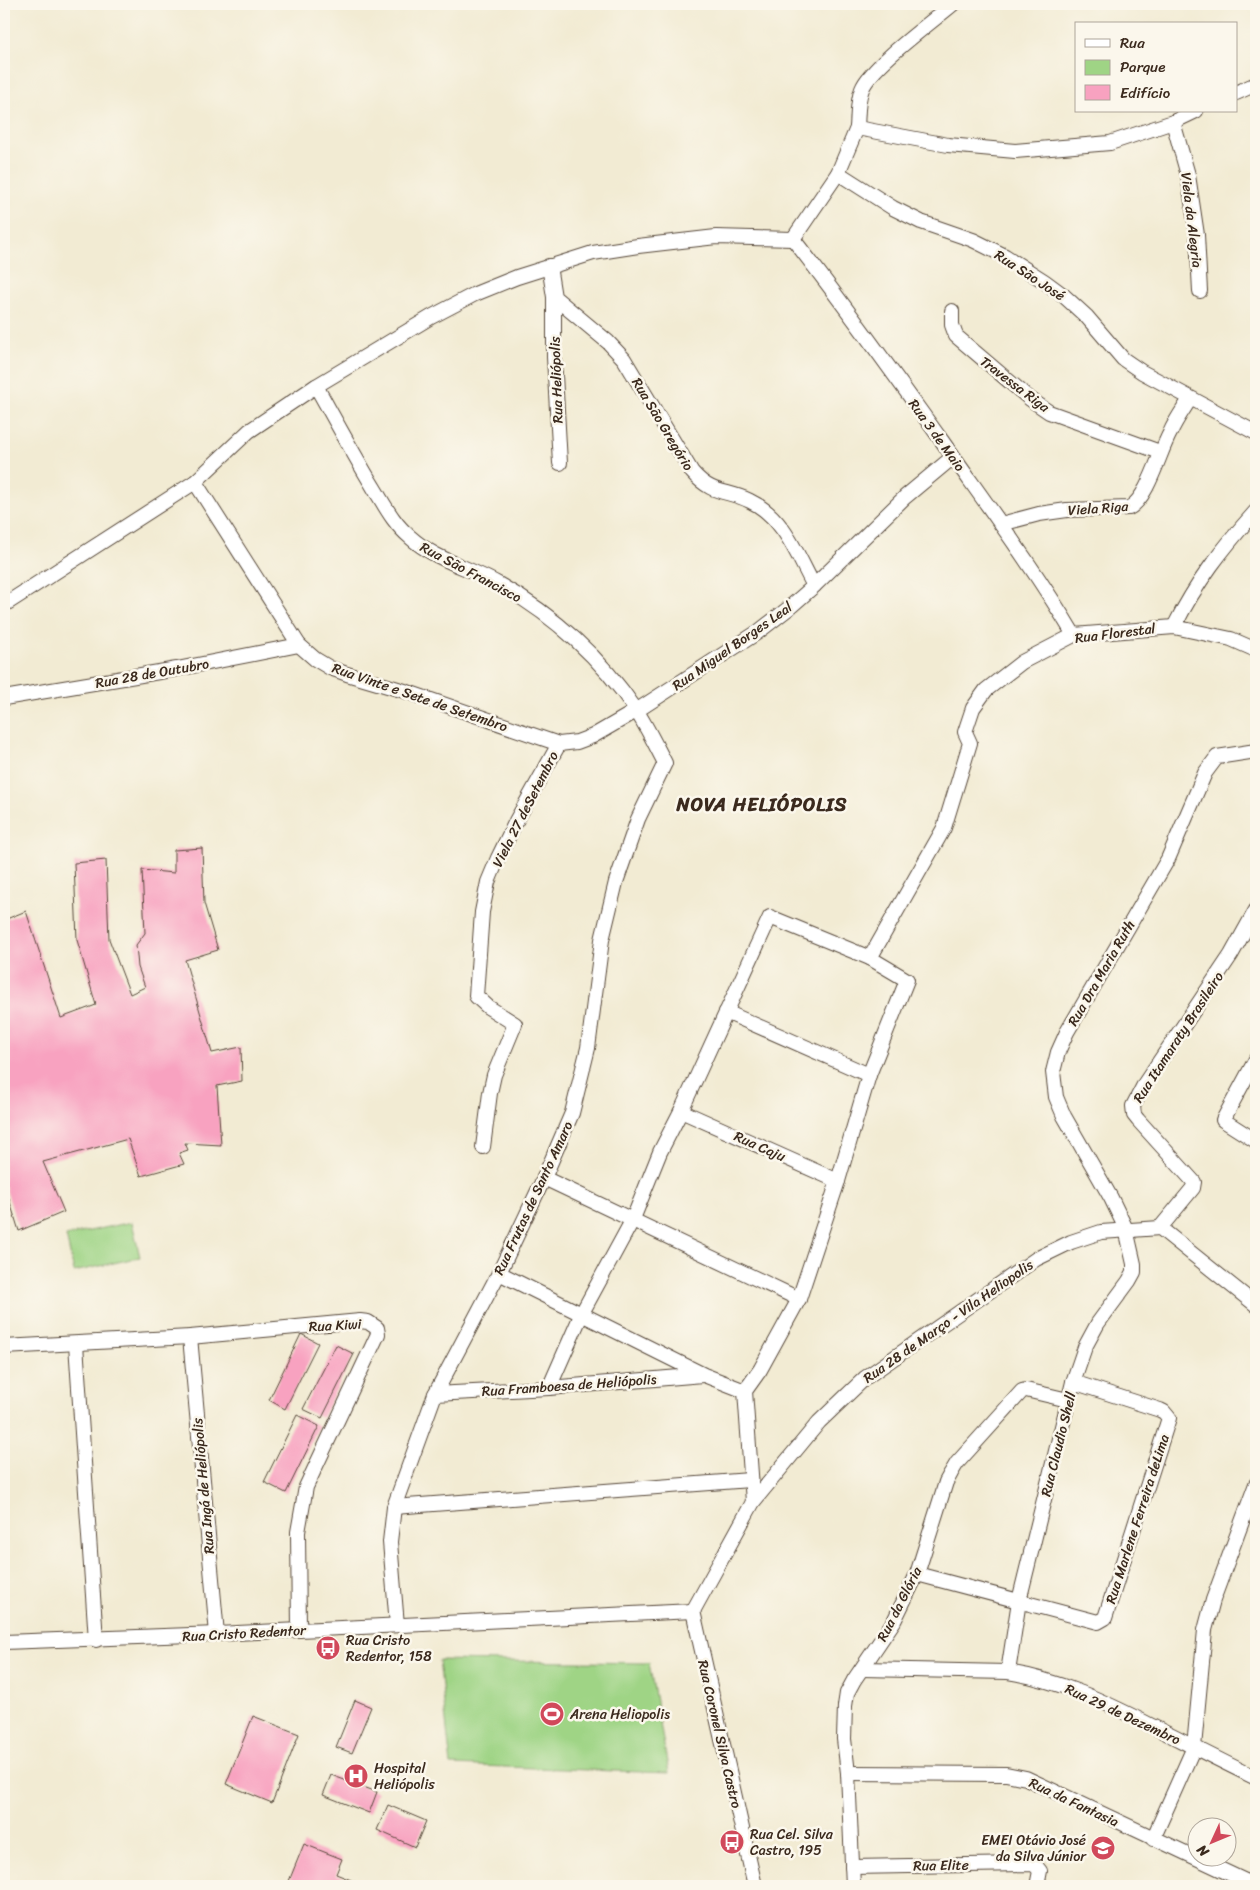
<svg xmlns="http://www.w3.org/2000/svg" width="1260" height="1890" viewBox="0 0 1260 1890" font-family="Sriracha,sans-serif">
  <rect width="100%" height="100%" fill="#fbf7ec"/>
  <filter id="ink" filterUnits="userSpaceOnUse"><feTurbulence type="fractalNoise" baseFrequency=".02" numOctaves="2"/><feDisplacementMap in="SourceGraphic" scale="10" xChannelSelector="R" yChannelSelector="G"/><feConvolveMatrix kernelMatrix="1 2 1 2 8 2 1 2 1" color-interpolation-filters="sRGB"/></filter>
  <filter id="wash" filterUnits="userSpaceOnUse"><feTurbulence type="fractalNoise" baseFrequency=".0096" numOctaves="4" result="noise"/><feDisplacementMap in="SourceGraphic" scale="20" xChannelSelector="R" yChannelSelector="G"/><feGaussianBlur stdDeviation="1.12" result="paint"/><feColorMatrix in="noise" values="0 0 0 0 0 0 0 0 0 0 0 0 0 0 0 0 0 1.4 0 .05"/><feComposite in="paint" operator="in"/></filter>
  <g filter="url(#wash)">
    <rect width="100%" height="100%" fill="#f2ebd3"/>
    <g fill="#9fd485" stroke="#6d7f52">
      <polygon points="132,1222 140,1257 74,1272 66,1236"/>
      <polygon points="439,1660 649,1663 669,1773 451,1765"/>
    </g>
    <g id="blocks">
      <g fill="#f8a2c0">
        <polygon points="202,848 204,903 218,950 185,960 212,1053 241,1047 242,1081 217,1086 221,1145 185,1143 188,1150 179,1153 184,1164 141,1176 128,1139 43,1162 64,1212 19,1231 4,1183 4,920 26,911 61,1018 96,1005 77,940 74,863 106,860 109,939 130,994 145,987 138,967 136,945 145,933 142,870 174,873 174,850"/>
        <polygon points="301,1334 318,1343 285,1409 269,1400"/>
        <polygon points="336,1345 354,1354 322,1418 303,1409"/>
        <polygon points="297,1415 319,1426 286,1493 264,1482"/>
        <polygon points="355,1700 371,1707 352,1753 336,1747"/>
        <polygon points="253,1716 299,1734 272,1803 226,1784"/>
        <polygon points="331,1775 377,1792 369,1813 323,1795"/>
        <polygon points="388,1805 426,1821 415,1847 377,1830"/>
        <polygon points="304,1844 342,1859 336,1874 366,1886 287,1886"/>
      </g>
    </g>
  </g>
  <g filter="url(#ink)">
    <use href="#blocks" fill-opacity="0" stroke="#564739" stroke-width="1"/>
    <g fill="none" stroke-linecap="round" stroke-linejoin="round">
      <defs>
        <g id="street">
          <polyline points="1236,93 1256,84"/>
          <polyline points="1173,122 1188,175 1197,235 1200,291"/>
          <path d="M857 128C858 115 857 101 862 89 871 66 932 22 953 4"/>
          <polyline points="838,173 893,208 921,222 973,240 1005,256 1044,281 1063,295 1087,317 1123,359 1142,372 1256,433"/>
          <path d="M793 239C845 305 893 373 942 441 987 505 1034 568 1074 635"/>
          <path d="M549 266 554 297 608 342 624 359 692 472C713 496 726 489 750 501 784 517 797 555 814 586"/>
          <polyline points="554,297 554,357 560,463"/>
          <polyline points="952,311 952,325 956,336 1030,399 1049,412 1160,452"/>
          <path d="M316 386C335 420 354 455 374 488 385 506 394 524 410 537 435 560 471 568 500 585 554 615 602 659 636 710 647 727 656 746 665 763L638 819 616 882 602 940 588 1048 572 1113 544 1178 499 1273 435 1394 394 1507 390 1542 397 1625"/>
          <polyline points="195,482 299,645 315,659 330,668 347,674 408,692 559,744 577,742 593,736 636,711 758,632 789,608 814,586 905,497 953,457"/>
          <path d="M1001 524 1039 514 1067 510 1129 508C1148 498 1159 453 1170 433 1175 421 1183 410 1190 399"/>
          <polyline points="4,605 195,482 249,431 316,386 431,317 475,294 517,277 593,253 638,246 716,237 793,239 838,173 857,128 948,145 1015,151 1110,143 1173,122 1196,111"/>
          <path d="M1174 627C1197 581 1222 549 1256 511"/>
          <polyline points="4,698 177,669 299,645"/>
          <polyline points="726,1012 869,1075"/>
          <polyline points="1256,1059 1223,1120 1256,1141"/>
          <polyline points="681,1111 838,1181"/>
          <polyline points="483,1147 490,1093 494,1075 515,1024 488,1007 476,996 482,912 488,882 498,858 516,821 559,744"/>
          <polyline points="544,1178 799,1299"/>
          <polyline points="1160,1228 1193,1188 1194,1182 1138,1120 1134,1115 1133,1106 1145,1083 1231,955 1256,910"/>
          <polyline points="499,1273 704,1375 745,1391"/>
          <polyline points="190,1337 217,1634"/>
          <polyline points="76,1344 96,1640"/>
          <polyline points="4,1347 190,1337 360,1321 368,1322 377,1328 378,1334 306,1487 298,1532 299,1630"/>
          <polyline points="549,1388 582,1313 633,1219 660,1152 681,1111 770,917 870,958"/>
          <polyline points="435,1394 549,1388 703,1375"/>
          <polyline points="753,1502 745,1391 760,1370 799,1299 838,1181 869,1075 907,980 870,958 944,828 970,743 965,732 973,708 986,690 1022,662 1074,635 1174,627 1231,639 1256,650"/>
          <polyline points="394,1507 750,1480"/>
          <polyline points="917,1574 1098,1622 1105,1618 1169,1418 1164,1412 1160,1410 1073,1382"/>
          <polyline points="693,1611 753,1502 819,1422 865,1378 1036,1259 1071,1242 1101,1232 1160,1228 1256,1305"/>
          <polyline points="693,1611 755,1886"/>
          <polyline points="4,1642 217,1634 693,1611"/>
          <path d="M862 1669 1008 1672C1059 1680 1105 1702 1150 1725 1186 1743 1221 1761 1256 1778"/>
          <polyline points="1008,1672 1019,1601 1073,1382 1085,1347 1098,1323 1129,1281 1134,1272 1134,1264 1126,1229 1111,1198 1064,1116 1056,1097 1053,1072 1058,1052 1067,1032 1168,859 1205,773 1217,757 1256,751"/>
          <polyline points="848,1773 1006,1774 1026,1778 1256,1886"/>
          <polyline points="1153,1839 1194,1747 1205,1630 1213,1600 1256,1484"/>
          <polyline points="852,1867 1031,1864 1035,1865 1040,1871 1037,1886"/>
          <polyline points="853,1886 848,1773 844,1739 845,1706 847,1693 854,1680 894,1621 917,1574 946,1482 951,1473 957,1463 1022,1391 1026,1390 1068,1400"/>
        </g>
      </defs>
      <use href="#street" stroke="#564739" stroke-width="16"/>
      <use href="#street" stroke="#fff" stroke-width="14"/>
    </g>
  </g>
  <defs>
    <symbol id="bus-disc" viewBox="-11 -11 22 22"><circle r="9.5" fill="#d1495b" stroke="#fbf7ec"/><path d="M-5-6H5V4H4V6H2V4H-2V6H-4V4H-5ZM-3.5-4V0h7V-4ZM-3.5 1.2v1.5H-2V1.2ZM2 1.2v1.5H3.5V1.2Z" fill="#fff"/></symbol>
    <symbol id="stadium-disc" viewBox="-11 -11 22 22"><circle r="9.5" fill="#d1495b" stroke="#fbf7ec"/><path d="M0-5a6.5 5 0 1 0 0 10a6.5 5 0 1 0 0-10ZM-3.5-1.8h7v3.6h-7Z" fill="#fff"/></symbol>
    <symbol id="hospital-disc" viewBox="-11 -11 22 22"><circle r="9.5" fill="#d1495b" stroke="#fbf7ec"/><path d="M-5-5h3v3.5h4V-5h3V5h-3V1.5h-4V5h-3Z" fill="#fff"/></symbol>
    <symbol id="school-disc" viewBox="-11 -11 22 22"><circle r="9.5" fill="#d1495b" stroke="#fbf7ec"/><path d="M0-5L7-2L0 1L-7-2ZM-4 1L0 2.5L4 1V4Q0 6-4 4Z" fill="#fff"/></symbol>
  </defs>
  <g fill-rule="evenodd">
    <use href="#bus-disc" x="314" y="1634" width="28" height="28"/>
    <use href="#stadium-disc" x="538" y="1700" width="28" height="28"/>
    <use href="#hospital-disc" x="342" y="1762" width="28" height="28"/>
    <use href="#bus-disc" x="718" y="1828" width="28" height="28"/>
    <use href="#school-disc" x="1089" y="1834" width="28" height="28"/>
  </g>
  <g text-anchor="middle" stroke-width="5" stroke-linejoin="round" paint-order="stroke">
    <g font-size="14" fill="#3b2a1e" stroke="#fbf7ec">
      <text transform="translate(1192 220) rotate(83)" y="5">Viela da Alegria</text>
      <text transform="translate(1030 275) rotate(33)" y="5">Rua São José</text>
      <text transform="translate(556 380) rotate(-92)" y="5">Rua Heliópolis</text>
      <text transform="translate(1015 384) rotate(37)" y="5">Travessa Riga</text>
      <text transform="translate(663 424) rotate(59)" y="5">Rua São Gregório</text>
      <text transform="translate(937 435) rotate(54)" y="5">Rua 3 de Maio</text>
      <text transform="translate(1098 508) rotate(-4)" y="5">Viela Riga</text>
      <text transform="translate(471 572) rotate(28)" y="5">Rua São Francisco</text>
      <text transform="translate(1115 633) rotate(-7)" y="5">Rua Florestal</text>
      <text transform="translate(732 646) rotate(-35)" y="5">Rua Miguel Borges Leal</text>
      <text transform="translate(152 673) rotate(-10)" y="5">Rua 28 de Outubro</text>
      <text transform="translate(420 697) rotate(19)" y="5">Rua Vinte e Sete de Setembro</text>
      <text transform="translate(525 809) rotate(-63)" y="5">Viela 27 deSetembro</text>
      <text transform="translate(1101 973) rotate(-60)" y="5">Rua Dra Maria Ruth</text>
      <text transform="translate(1178 1037) rotate(-57)" y="5">Rua Itamaraty Brasileiro</text>
      <text transform="translate(760 1146) rotate(24)" y="5">Rua Caju</text>
      <text transform="translate(533 1198) rotate(-65)" y="5">Rua Frutas de Santo Amaro</text>
      <text transform="translate(948 1321) rotate(-35)" y="5">Rua 28 de Março - Vila Heliopolis</text>
      <text transform="translate(335 1325) rotate(-3)" y="5">Rua Kiwi</text>
      <text transform="translate(569 1385) rotate(-4)" y="5">Rua Framboesa de Heliópolis</text>
      <text transform="translate(1058 1444) rotate(-76)" y="5">Rua Claudio Shell</text>
      <text transform="translate(203 1486) rotate(-95)" y="5">Rua Ingá de Heliópolis</text>
      <text transform="translate(1137 1519) rotate(-72)" y="5">Rua Marlene Ferreira deLima</text>
      <text transform="translate(899 1604) rotate(-63)" y="5">Rua da Glória</text>
      <text transform="translate(244 1633) rotate(-3)" y="5">Rua Cristo Redentor</text>
      <text transform="translate(1123 1714) rotate(25)" y="5">Rua 29 de Dezembro</text>
      <text transform="translate(720 1734) rotate(77)" y="5">Rua Coronel Silva Castro</text>
      <text transform="translate(1074 1802) rotate(25)" y="5">Rua da Fantasia</text>
      <text transform="translate(941 1865) rotate(-1)" y="5">Rua Elite</text>
    </g>
    <g font-size="14" fill="#3b2a1e" stroke="#fbf7ec" text-anchor="start">
      <text x="346" y="1645">Rua Cristo<tspan x="346" dy="16">Redentor, 158</tspan></text>
      <text x="570" y="1719">Arena Heliopolis</text>
      <text x="374" y="1773">Hospital<tspan x="374" dy="16">Heliópolis</tspan></text>
      <text x="750" y="1839">Rua Cel. Silva<tspan x="750" dy="16">Castro, 195</tspan></text>
      <text x="1086" y="1845" text-anchor="end">EMEI Otávio José<tspan x="1086" dy="16">da Silva Júnior</tspan></text>
    </g>
    <g font-size="19" font-weight="bold" letter-spacing="1" fill="#3b2a1e" stroke="#fbf7ec">
      <text x="762" y="811">NOVA HELIÓPOLIS</text>
    </g>
  </g>
  <rect width="1260" height="1890" fill="none" stroke="#fbf7ec" stroke-width="20"/>
  <rect x="1075" y="22" width="162" height="90" fill="#fbf7ec" stroke="#aea59a"/>
  <rect x="1085" y="39" width="25" height="8" fill="#ffffff" stroke="#aea59a"/>
  <text x="1120" y="48" font-size="15" fill="#3b2a1e">Rua</text>
  <rect x="1085" y="60" width="25" height="15" fill="#9fd485" stroke="#aea59a"/>
  <text x="1120" y="72" font-size="15" fill="#3b2a1e">Parque</text>
  <rect x="1085" y="85" width="25" height="15" fill="#f8a2c0" stroke="#aea59a"/>
  <text x="1120" y="98" font-size="15" fill="#3b2a1e">Edifício</text>
  <g transform="translate(1212 1842) rotate(226)"><circle r="24" fill="#fbf7ec" stroke="#aea59a"/>
  <path d="M0-4L9 19L0 12L-9 19Z" fill="#d1495b"/>
  <text y="-8" font-size="14" font-weight="bold" text-anchor="middle" fill="#3b2a1e">N</text>
  </g>
</svg>
